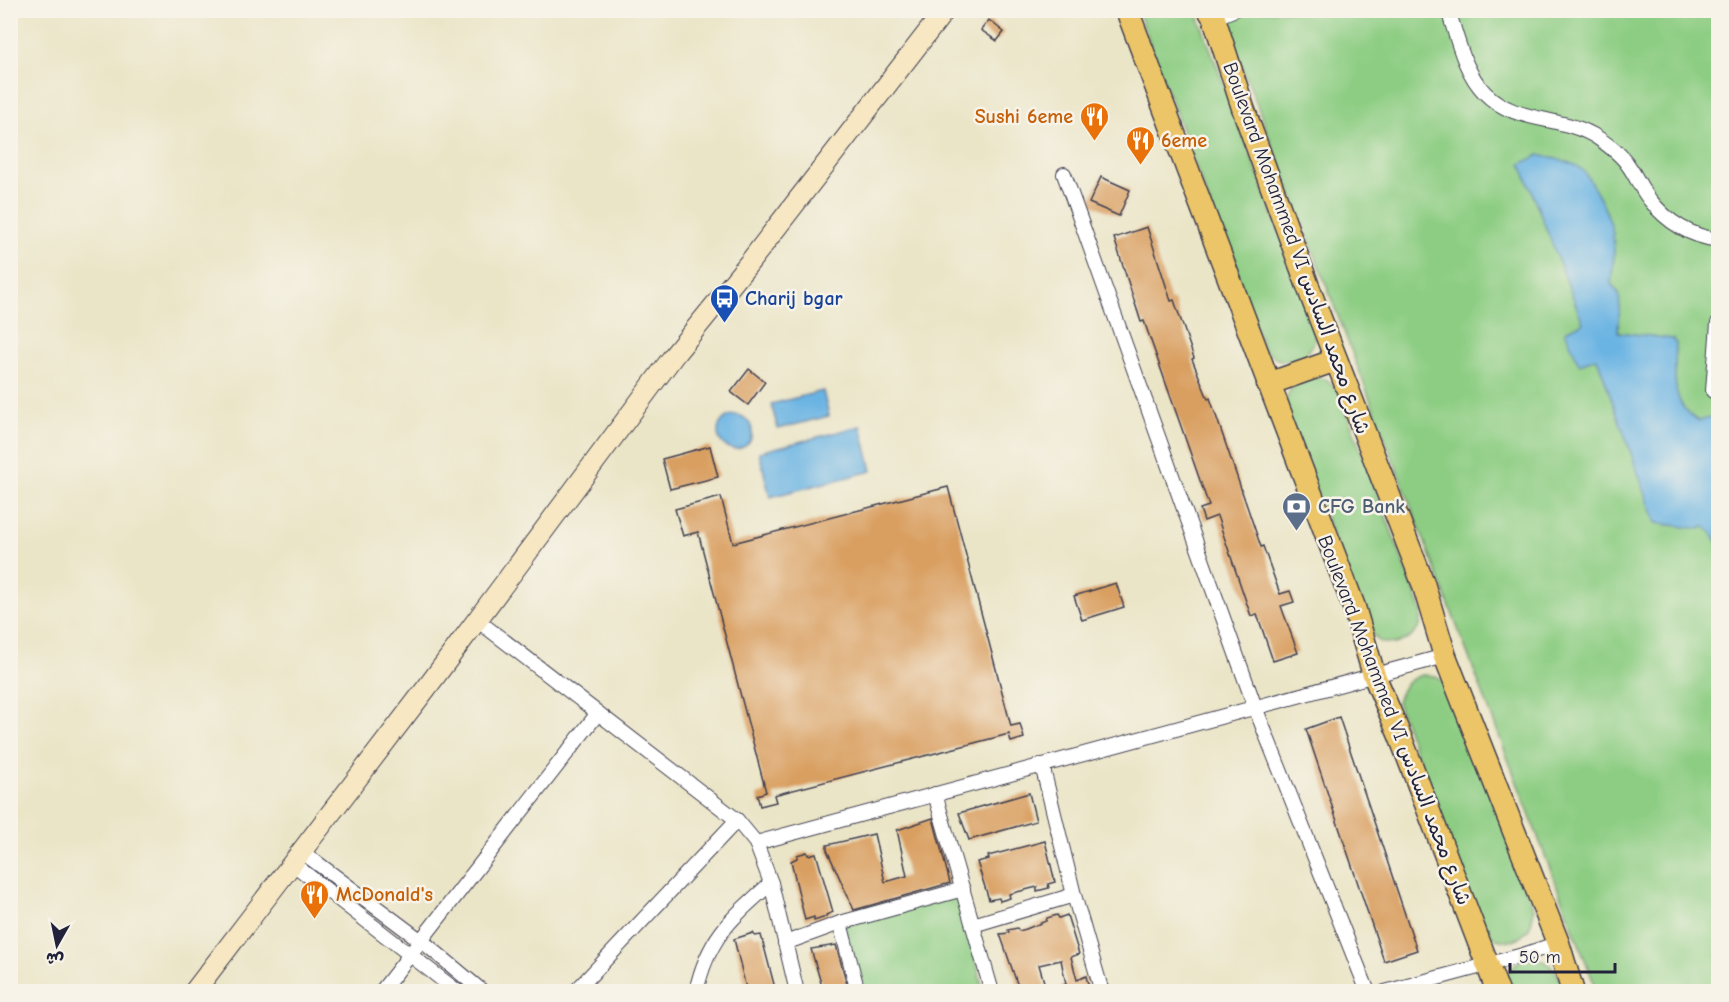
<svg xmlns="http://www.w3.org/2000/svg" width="1729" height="1002" viewBox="0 0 1729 1002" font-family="'Comic Neue','Playpen Sans Arabic',sans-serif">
  <rect width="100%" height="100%" fill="#f7f3e8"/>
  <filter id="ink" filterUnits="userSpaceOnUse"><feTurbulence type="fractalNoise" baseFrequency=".0167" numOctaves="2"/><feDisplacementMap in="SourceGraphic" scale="12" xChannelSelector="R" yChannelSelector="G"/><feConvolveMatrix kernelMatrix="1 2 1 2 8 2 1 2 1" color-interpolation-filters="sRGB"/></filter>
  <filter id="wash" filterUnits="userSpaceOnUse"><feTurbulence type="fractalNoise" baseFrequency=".008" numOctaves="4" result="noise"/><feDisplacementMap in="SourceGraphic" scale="24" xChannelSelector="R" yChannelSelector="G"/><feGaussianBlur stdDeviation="1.35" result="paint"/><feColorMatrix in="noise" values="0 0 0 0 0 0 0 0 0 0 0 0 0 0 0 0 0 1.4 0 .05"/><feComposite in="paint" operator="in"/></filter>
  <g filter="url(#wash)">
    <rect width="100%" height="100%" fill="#ebe5c8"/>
    <g fill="#8dcd83" stroke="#58785f" stroke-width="1.5">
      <polygon points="1138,11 1196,11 1316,329 1314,343 1306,354 1287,361 1277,359 1264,350"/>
      <polygon points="1221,11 1718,11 1718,991 1597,991"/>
      <path d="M1313 377 1326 379 1338 390 1422 612 1420 627 1410 638 1395 644 1380 642 1369 631 1284 407C1289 386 1293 385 1313 377Z"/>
      <path d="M1422 675 1436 676 1449 687 1534 909C1533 914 1532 923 1529 928 1516 947 1498 942 1482 932L1397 702C1402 687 1406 680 1422 675Z"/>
      <polygon points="958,894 983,989 971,992 863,991 843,924"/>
      <path d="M1528 957C1553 960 1556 970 1565 991H1506C1502 974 1513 963 1528 957Z"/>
    </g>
    <g fill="#6bb4e3" stroke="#466b8f" stroke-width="1.5">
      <path d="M1539 155C1552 159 1567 159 1579 167 1585 171 1591 182 1595 190 1617 228 1616 241 1611 284 1625 293 1618 316 1618 332L1673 339 1676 343C1675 372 1669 406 1699 421L1718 415V543L1712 533 1704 526 1701 529 1656 523 1597 358 1579 364 1565 331 1583 323 1521 164Z"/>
      <polygon points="823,391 829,416 778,429 771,404"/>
      <circle cx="735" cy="432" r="17"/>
      <polygon points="861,426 872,471 770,497 759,452"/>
    </g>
    <g id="blocks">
      <g fill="#d99f60">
        <polygon points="989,20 1004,32 997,41 981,30"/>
        <polygon points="1101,177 1130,190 1119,216 1089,203"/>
        <polygon points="1147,227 1171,301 1174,300 1194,358 1192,359 1208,399 1210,398 1261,547 1263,546 1280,594 1290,591 1294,602 1281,606 1298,653 1273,661 1257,614 1251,616 1217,516 1204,521 1200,509 1209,506 1144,321 1141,322 1114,238"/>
        <polygon points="749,369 765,382 748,405 731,392"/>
        <polygon points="710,446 718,477 670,489 662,459"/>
        <polygon points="948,487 1011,726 1020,724 1024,738 1011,742 1009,734 774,795 776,802 760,806 757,795 766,792 698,532 683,536 675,509 721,497 733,543"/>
        <polygon points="1116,583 1124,607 1082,620 1074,596"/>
        <polygon points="1339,717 1417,950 1384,961 1306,729"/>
        <polygon points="1029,793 1036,821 969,840 959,813"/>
        <polygon points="933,818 950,883 854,910 827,850 827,845 874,834 885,882 907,876 897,830"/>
        <polygon points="1045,841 1055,882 1048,884 1049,888 1037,891 1037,887 1009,894 1010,898 1000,901 999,898 989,900 977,862 989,859 988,856"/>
        <polygon points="807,852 808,855 816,853 833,912 826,915 826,917 814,921 814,917 805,920 791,861 797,858 797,855"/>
        <polygon points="1057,915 1059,918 1067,915 1079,954 1071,957 1077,980 1086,976 1090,992 1049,992 1066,984 1061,960 1039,965 1047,992 1020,992 1000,934 1009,933 1008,930 1017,928 1019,931 1026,929 1046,921 1047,918"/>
        <polygon points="753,933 755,936 761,935 776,992 747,992 734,939"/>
        <polygon points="836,945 847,984 823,990 811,949"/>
      </g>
    </g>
  </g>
  <g filter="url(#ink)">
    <use href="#blocks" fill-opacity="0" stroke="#403f50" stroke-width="1.5"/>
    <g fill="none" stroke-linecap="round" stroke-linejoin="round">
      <defs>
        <g id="minor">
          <path d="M1448 10C1457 37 1464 72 1485 93 1515 124 1563 115 1598 138 1608 145 1621 154 1628 165 1636 176 1641 189 1650 200 1667 222 1691 236 1718 240"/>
          <polyline points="1214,18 1233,10"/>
          <polyline points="1064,174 1255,707 1368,992"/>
          <polyline points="1713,391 1718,323"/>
          <polyline points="477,620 737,820 756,843 771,883 797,992"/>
          <polyline points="1042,765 1074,895 1102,992"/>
          <polyline points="935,794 992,992"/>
          <polyline points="756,843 1445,656"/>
          <polyline points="301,851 428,946 483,992"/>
          <polyline points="292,863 458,992"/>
          <polyline points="840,923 858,992"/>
          <polyline points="973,925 1074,895"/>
          <polyline points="785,943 840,923 963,889"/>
          <polyline points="381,992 598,713"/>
          <polyline points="575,992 737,820"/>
          <path d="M696 992C708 937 731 919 771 883"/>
          <polyline points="1385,992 1523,955 1558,943"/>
        </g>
        <polyline id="secondary" points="194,992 428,686 675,354 749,263 945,10"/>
        <g id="primary">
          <polyline points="1127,10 1354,607 1374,675 1400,736 1498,992"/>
          <polyline points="1209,10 1214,18 1243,108 1313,300 1423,583 1445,656 1558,943 1573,992"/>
          <polyline points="1268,384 1336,360"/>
        </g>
      </defs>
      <use href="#minor" stroke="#403f50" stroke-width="16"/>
      <use href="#secondary" stroke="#403f50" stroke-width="22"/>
      <use href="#primary" stroke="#403f50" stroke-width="25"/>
      <use href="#minor" stroke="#fff" stroke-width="14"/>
      <use href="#secondary" stroke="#f7e8c3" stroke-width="20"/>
      <use href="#primary" stroke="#ecc569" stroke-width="22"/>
    </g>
  </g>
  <defs>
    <symbol id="restaurant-pin" viewBox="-11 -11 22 30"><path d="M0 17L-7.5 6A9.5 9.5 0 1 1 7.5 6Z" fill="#e8710a" stroke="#f7f3e8"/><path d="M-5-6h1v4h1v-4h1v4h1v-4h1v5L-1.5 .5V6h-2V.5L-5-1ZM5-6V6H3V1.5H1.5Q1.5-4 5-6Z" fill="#fff"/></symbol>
    <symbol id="bus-pin" viewBox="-11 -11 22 30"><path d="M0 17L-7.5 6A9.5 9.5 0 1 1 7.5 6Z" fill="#1a4fb4" stroke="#f7f3e8"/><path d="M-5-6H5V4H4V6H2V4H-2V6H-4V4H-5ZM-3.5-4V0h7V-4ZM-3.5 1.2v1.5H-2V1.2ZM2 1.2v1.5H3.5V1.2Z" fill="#fff"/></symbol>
    <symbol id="bank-pin" viewBox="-11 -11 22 30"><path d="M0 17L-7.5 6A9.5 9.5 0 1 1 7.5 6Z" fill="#5c6f8a" stroke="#f7f3e8"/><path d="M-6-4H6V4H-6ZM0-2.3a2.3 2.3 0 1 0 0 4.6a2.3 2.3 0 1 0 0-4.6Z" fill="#fff"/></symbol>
  </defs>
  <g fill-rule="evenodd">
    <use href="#restaurant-pin" x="1078" y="100" width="33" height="45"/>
    <use href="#restaurant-pin" x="1124" y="124" width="33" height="45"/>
    <use href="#bus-pin" x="708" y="282" width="33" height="45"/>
    <use href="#bank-pin" x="1280" y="490" width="33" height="45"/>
    <use href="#restaurant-pin" x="298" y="878" width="33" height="45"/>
  </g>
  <g text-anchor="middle" stroke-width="5" stroke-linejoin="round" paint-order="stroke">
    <g font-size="20" font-weight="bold" fill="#c56008" stroke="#f7f3e8" text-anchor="start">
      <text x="1073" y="123" text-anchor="end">Sushi 6eme</text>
      <text x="1161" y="147">6eme</text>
      <text x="336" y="901">McDonald's</text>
    </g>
    <g font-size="20" fill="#22223b" stroke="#f7f3e8">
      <text transform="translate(1297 248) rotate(70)" y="7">Boulevard Mohammed VI شارع محمد السادس</text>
      <text transform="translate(1395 720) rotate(69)" y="7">Boulevard Mohammed VI شارع محمد السادس</text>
    </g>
    <g font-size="20" font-weight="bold" fill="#164399" stroke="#f7f3e8" text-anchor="start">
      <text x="745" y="305">Charij bgar</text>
    </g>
    <g font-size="20" font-weight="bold" fill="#4e5e75" stroke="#f7f3e8" text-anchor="start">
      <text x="1318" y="513">CFG Bank</text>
    </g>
  </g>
  <rect width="1729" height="1002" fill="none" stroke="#f7f3e8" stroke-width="36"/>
  <g transform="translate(57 945) rotate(189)" stroke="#f7f3e8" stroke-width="4.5" paint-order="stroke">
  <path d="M0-4.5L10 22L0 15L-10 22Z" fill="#22223b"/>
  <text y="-9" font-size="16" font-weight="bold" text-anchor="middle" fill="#22223b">ش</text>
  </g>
  <path d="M1510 963v9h105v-9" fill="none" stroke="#22223b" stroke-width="3"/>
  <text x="1519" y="963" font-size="18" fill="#22223b" stroke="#f7f3e8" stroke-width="4.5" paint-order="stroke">50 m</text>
</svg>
